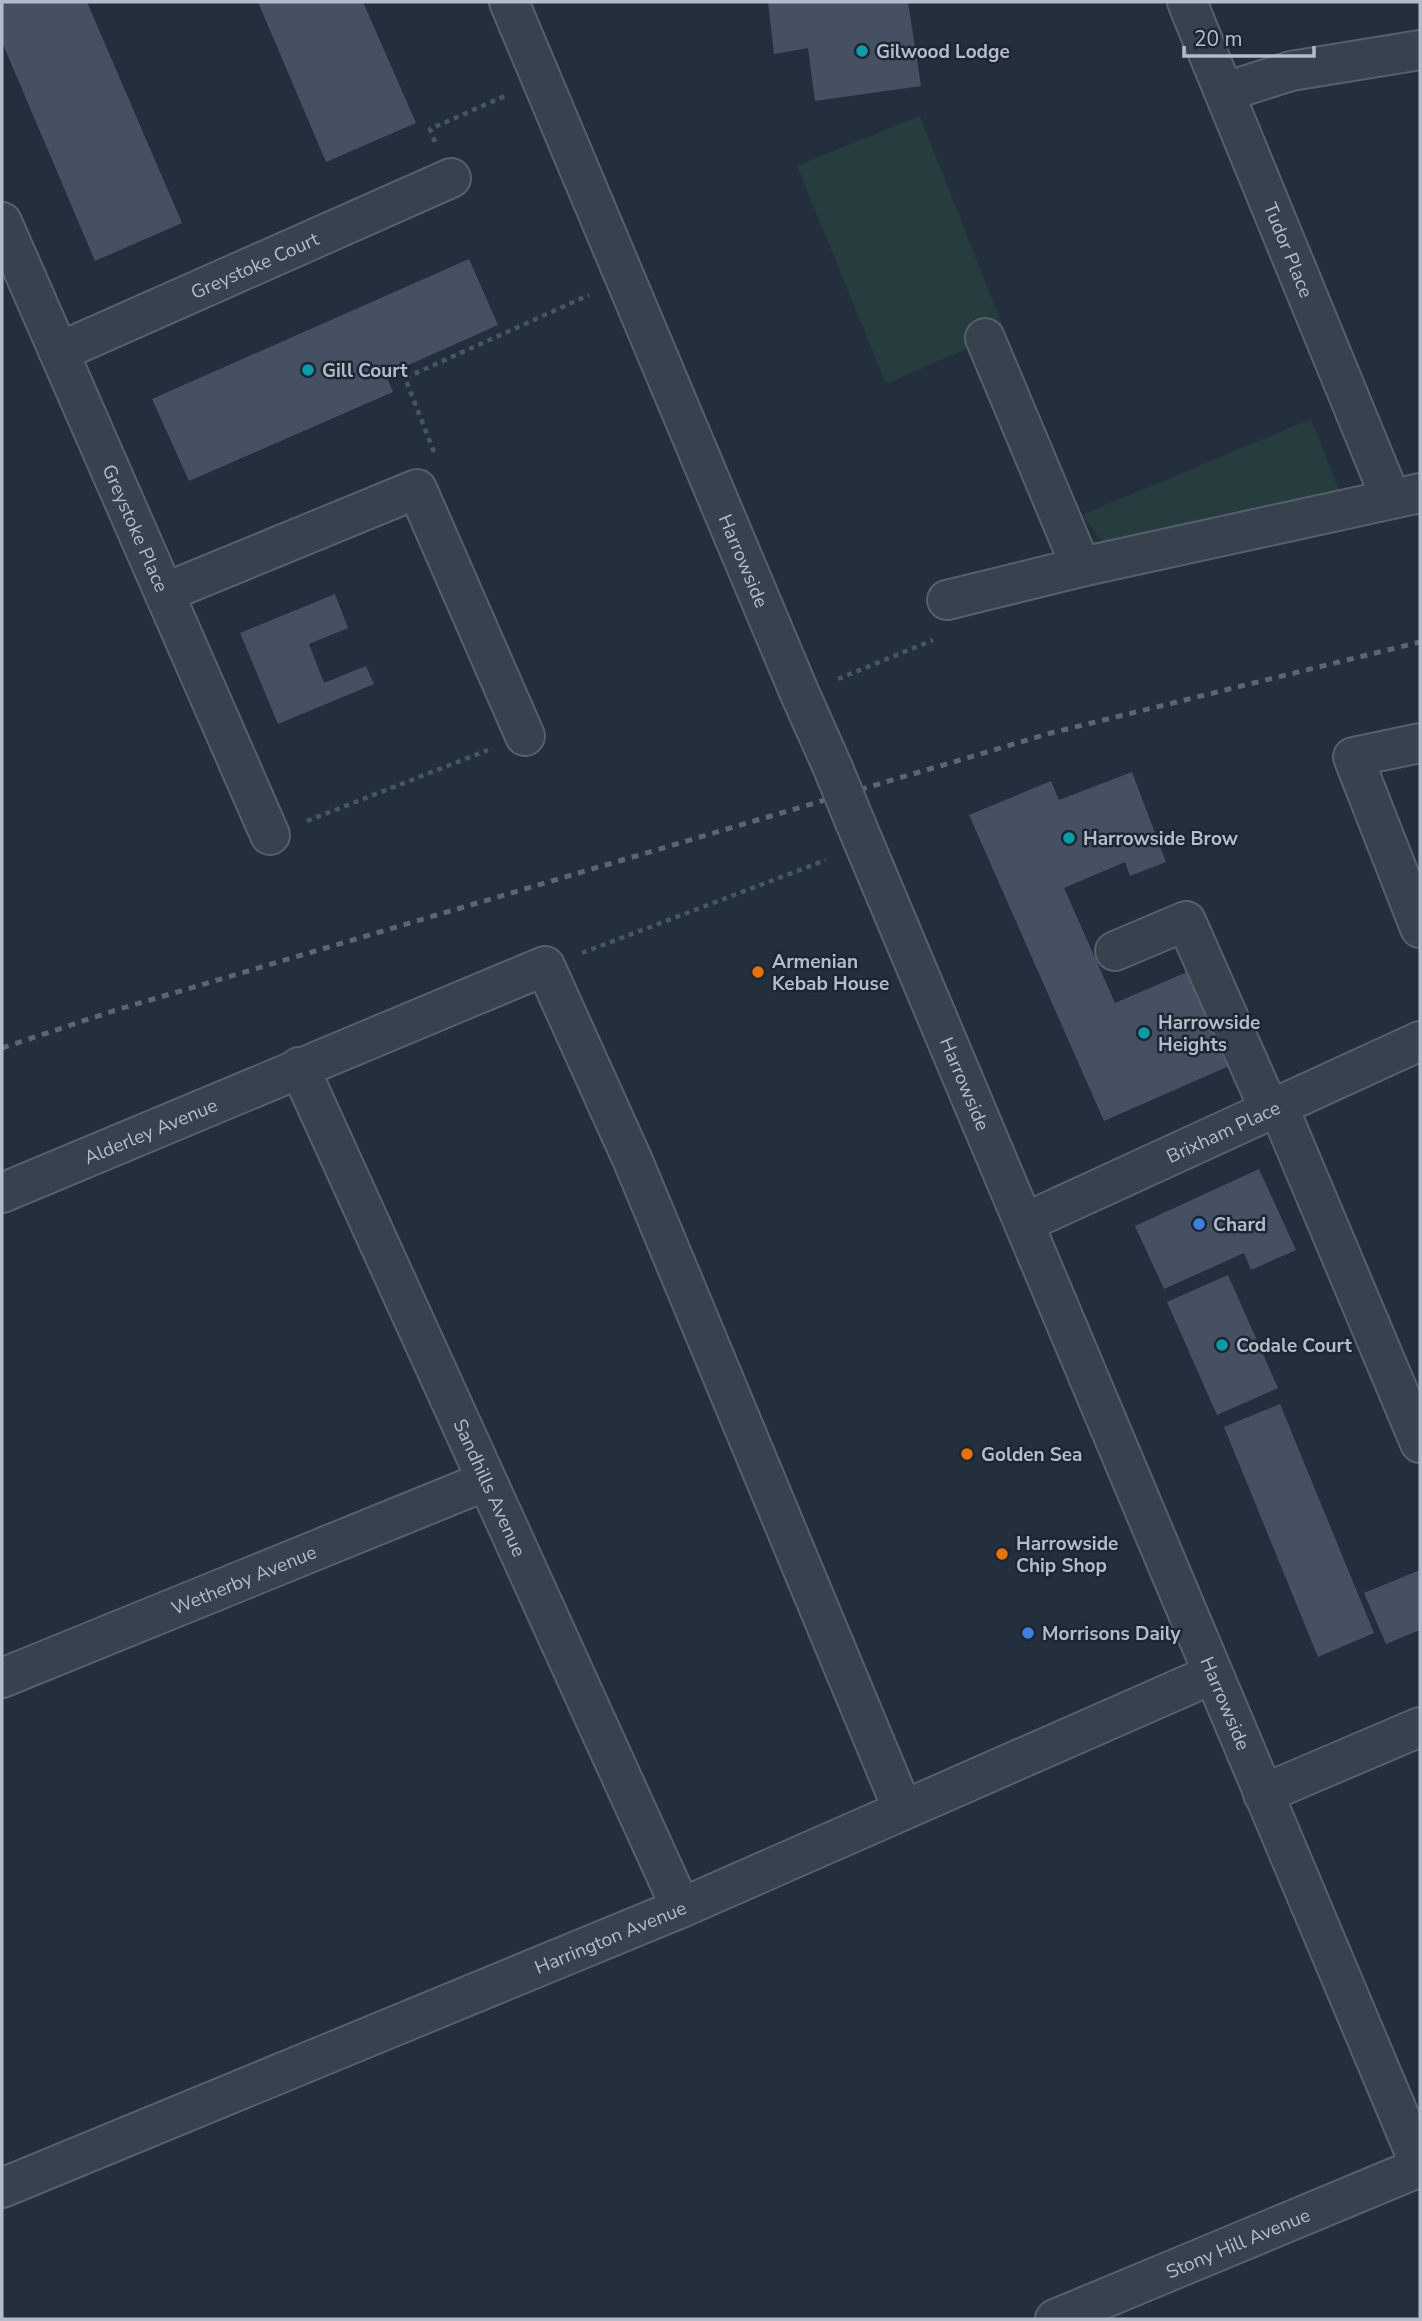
<svg xmlns="http://www.w3.org/2000/svg" width="1422" height="2321" viewBox="0 0 1422 2321" font-family="'Nunito Sans',sans-serif">
  <rect width="100%" height="100%" fill="#242f3e"/>
  <g fill="#263c3f">
    <polygon points="920,116 1005,332 886,384 797,166"/>
    <polygon points="1311,419 1339,490 1313,504 1120,547 1102,541 1082,515"/>
  </g>
  <g fill="#455162">
    <polygon points="2,2 87,2 182,223 95,261 2,42"/>
    <polygon points="258,2 363,2 416,123 326,162"/>
    <polygon points="768,2 908,2 921,86 815,101 808,48 774,54"/>
    <polygon points="469,259 498,325 386,375 393,392 189,481 152,399"/>
    <polygon points="335,594 348,628 309,644 324,683 366,666 374,684 278,724 240,633"/>
    <polygon points="1132,772 1166,862 1130,876 1125,862 1064,888 1115,1003 1194,969 1236,1063 1104,1121 969,815 1051,781 1059,800"/>
    <polygon points="1259,1169 1296,1250 1251,1270 1244,1253 1164,1289 1135,1226"/>
    <polygon points="1228,1275 1278,1388 1217,1415 1167,1302"/>
    <polygon points="1280,1404 1374,1633 1318,1657 1224,1427"/>
    <polygon points="1420,1570 1420,1630 1386,1644 1364,1593"/>
  </g>
  <g fill="none" stroke-linecap="round" stroke-linejoin="round">
    <defs>
      <g id="minor">
        <path id="s1" d="M509 2 800 694 833 768"/>
        <path id="s2" d="M1187 2 1391 499"/>
        <polyline points="1225,92 1291,71 1420,50"/>
        <path id="s3" d="M2 222 270 835"/>
        <polyline points="985,338 1081,567"/>
        <path id="s4" d="M59 352 451 178"/>
        <polyline points="164,593 417,489 525,736"/>
        <polyline points="947,600 1081,567 1420,493"/>
        <polyline points="1420,743 1353,757 1420,928"/>
        <path id="s5" d="M855 822 1420 2165"/>
        <polyline points="1115,951 1186,921 1269,1109"/>
        <path id="s6" d="M299 1067 681 1908"/>
        <polyline points="1278,1106 1420,1443"/>
        <path id="s7" d="M2 1193 545 966 633 1161 903 1810"/>
        <path id="s8" d="M1024 1223 1420 1041"/>
        <path id="s9" d="M2 1678 486 1481"/>
        <polyline points="1263,1794 1420,1727"/>
        <path id="s10" d="M2 2188 681 1908 1213 1674"/>
        <path id="s11" d="M1055 2319 1420 2167"/>
      </g>
    </defs>
    <use href="#minor" stroke="#565f6c" stroke-width="42"/>
    <g stroke="#44595c" stroke-width="4.5" stroke-dasharray="5 5" stroke-linecap="butt">
      <polyline points="435,142 430,129 505,96"/>
      <polyline points="434,452 405,378 589,295"/>
      <polyline points="838,679 933,640"/>
      <polyline points="307,821 488,750"/>
      <polyline points="582,953 826,860"/>
    </g>
    <use href="#minor" stroke="#38414e" stroke-width="38"/>
    <polyline stroke="#5a6575" stroke-width="5" stroke-dasharray="7 7" stroke-linecap="butt" points="2,1048 113,1011 1051,733 1420,642"/>
    <defs>
      <polyline id="minor-bridge" points="833,768 855,822"/>
    </defs>
    <use href="#minor-bridge" stroke="#565f6c" stroke-width="42" stroke-linecap="butt"/>
    <use href="#minor-bridge" stroke="#38414e" stroke-width="38"/>
  </g>
  <g fill="#0f9aa8" stroke="#1d2633" stroke-width="2.5">
    <circle cx="862" cy="51" r="7"/>
    <circle cx="308" cy="370" r="7"/>
    <circle cx="1069" cy="838" r="7"/>
    <circle cx="1144" cy="1033" r="7"/>
    <circle cx="1222" cy="1345" r="7"/>
  </g>
  <g fill="#e8710a" stroke="#1d2633" stroke-width="2.5">
    <circle cx="758" cy="972" r="7"/>
    <circle cx="967" cy="1454" r="7"/>
    <circle cx="1002" cy="1554" r="7"/>
  </g>
  <g fill="#3f7fe0" stroke="#1d2633" stroke-width="2.5">
    <circle cx="1199" cy="1224" r="7"/>
    <circle cx="1028" cy="1633" r="7"/>
  </g>
  <g text-anchor="middle" stroke-width="5" stroke-linejoin="round" paint-order="stroke">
    <g font-size="19" font-weight="bold" fill="#b4bcc9" stroke="#1d2633" text-anchor="start">
      <text x="876" y="58">Gilwood Lodge</text>
      <text x="322" y="377">Gill Court</text>
      <text x="1083" y="845">Harrowside Brow</text>
      <text x="772" y="968">Armenian<tspan x="772" dy="22">Kebab House</tspan></text>
      <text x="1158" y="1029">Harrowside<tspan x="1158" dy="22">Heights</tspan></text>
      <text x="1213" y="1231">Chard</text>
      <text x="1236" y="1352">Codale Court</text>
      <text x="981" y="1461">Golden Sea</text>
      <text x="1016" y="1550">Harrowside<tspan x="1016" dy="22">Chip Shop</tspan></text>
      <text x="1042" y="1640">Morrisons Daily</text>
    </g>
    <g font-size="19" fill="#b4bcc9" stroke="#1d2633">
      <text dy="7" stroke="none"><textPath href="#s2" startOffset="268">Tudor Place</textPath></text>
      <text dy="7" stroke="none"><textPath href="#s4" startOffset="214">Greystoke Court</textPath></text>
      <text dy="7" stroke="none"><textPath href="#s3" startOffset="334">Greystoke Place</textPath></text>
      <text dy="7" stroke="none"><textPath href="#s1" startOffset="606">Harrowside</textPath></text>
      <text dy="7" stroke="none"><textPath href="#s5" startOffset="284">Harrowside</textPath></text>
      <text dy="7" stroke="none"><textPath href="#s7" startOffset="161">Alderley Avenue</textPath></text>
      <text dy="7" stroke="none"><textPath href="#s8" startOffset="219">Brixham Place</textPath></text>
      <text dy="7" stroke="none"><textPath href="#s6" startOffset="462">Sandhills Avenue</textPath></text>
      <text dy="7" stroke="none"><textPath href="#s9" startOffset="261">Wetherby Avenue</textPath></text>
      <text dy="7" stroke="none"><textPath href="#s5" startOffset="956">Harrowside</textPath></text>
      <text dy="7" stroke="none"><textPath href="#s10" startOffset="658">Harrington Avenue</textPath></text>
      <text dy="7" stroke="none"><textPath href="#s11" startOffset="198">Stony Hill Avenue</textPath></text>
    </g>
  </g>
  <rect width="1422" height="2321" fill="none" stroke="#b4bcc9" stroke-width="7"/>
  <path d="M1184 46v10h130v-10" fill="none" stroke="#b4bcc9" stroke-width="3.5"/>
  <text x="1194" y="46" font-size="21" fill="#b4bcc9" stroke="#1d2633" stroke-width="5" paint-order="stroke">20 m</text>
</svg>
